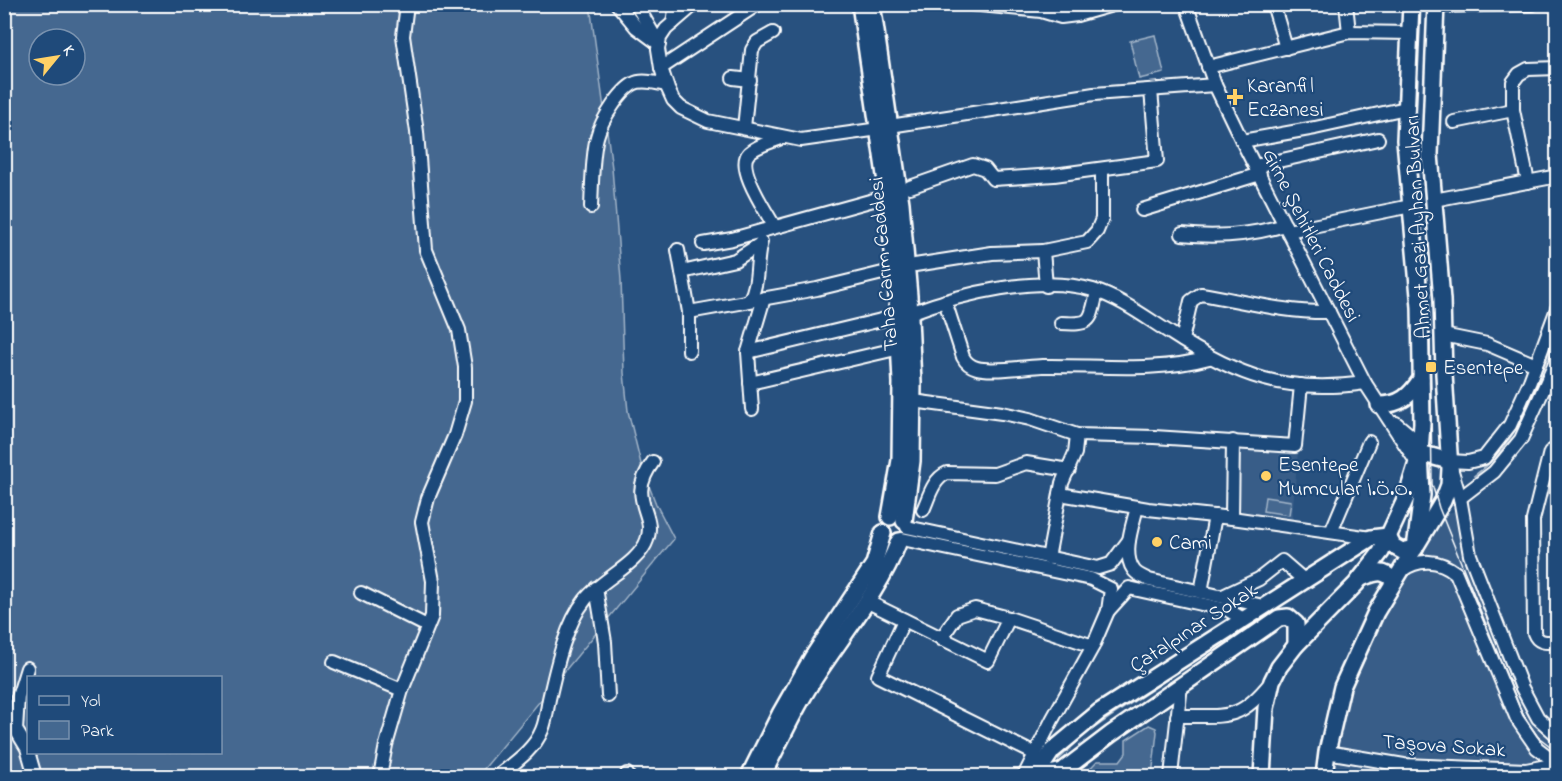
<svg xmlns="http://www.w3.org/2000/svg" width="1562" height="781" viewBox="0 0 1562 781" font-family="'Indie Flower',sans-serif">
  <rect width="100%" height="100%" fill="#28517f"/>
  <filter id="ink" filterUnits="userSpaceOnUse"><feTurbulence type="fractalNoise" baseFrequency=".0167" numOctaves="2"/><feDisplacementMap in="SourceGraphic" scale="12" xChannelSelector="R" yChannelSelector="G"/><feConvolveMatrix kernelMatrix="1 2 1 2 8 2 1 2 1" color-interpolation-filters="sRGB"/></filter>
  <g filter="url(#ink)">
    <g fill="#375d88">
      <polygon points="1240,443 1298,452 1292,518 1242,511 1234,500"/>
      <polygon points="1468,509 1474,551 1532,704 1557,731 1557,776 1315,776 1330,690 1355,631 1413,519"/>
    </g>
    <g fill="#446890" stroke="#a2b4c8" stroke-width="1.5" fill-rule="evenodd">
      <path d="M5 5H590L612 168 621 280 624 373 628 411 642 468 656 504 674 539 478 776H5ZM39 39H75V75H39ZM28 678H220V752H28Z"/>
      <polygon points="1155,35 1164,73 1139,79 1130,41"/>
      <polygon points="1265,497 1291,501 1289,515 1263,511"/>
      <polygon points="1149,725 1156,728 1157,732 1152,776 1083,776 1097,761 1120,761 1126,753 1126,740"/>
    </g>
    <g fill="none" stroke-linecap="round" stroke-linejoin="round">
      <g stroke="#aabbcd" stroke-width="2">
        <path d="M1474 476C1521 442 1538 382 1558 330"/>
        <polyline points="1279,606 1287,601"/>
        <polyline points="1059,759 1084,735 1113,715 1239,632"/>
      </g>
      <defs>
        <g id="minor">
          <polyline points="617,4 636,27 659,44"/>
          <polyline points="636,4 655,37"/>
          <polyline points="695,4 666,29 660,38 658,49 661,68 668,89 673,100 681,108 708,121 801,140 879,129"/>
          <polyline points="970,4 1041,11 1061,17 1077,15 1116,4"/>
          <polyline points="1186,4 1215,85 1242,141 1365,383 1417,463"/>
          <polyline points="1273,4 1286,48"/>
          <polyline points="1346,4 1349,32"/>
          <polyline points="1436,6 1533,4"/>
          <polyline points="673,23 676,4"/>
          <polyline points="1208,67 1349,32 1410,33"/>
          <polyline points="661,68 758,4"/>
          <polyline points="733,78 750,80"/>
          <polyline points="1454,122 1513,110"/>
          <polyline points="890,126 1094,94 1215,85"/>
          <polyline points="744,128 752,50 757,42 773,33"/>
          <polyline points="1242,141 1315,128 1406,108"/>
          <polyline points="1255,166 1378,139"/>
          <polyline points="1528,182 1513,110 1513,82 1519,74 1528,69 1558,68"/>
          <polyline points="910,187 973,165 985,169 993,179 1054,175 1157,161 1151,90"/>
          <polyline points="1434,200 1558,176"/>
          <path d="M591 207C592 186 592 156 597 137 601 121 622 86 638 82 647 80 657 83 666 85"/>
          <polyline points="1142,210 1260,174"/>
          <path d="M774 226C766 211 735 167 749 153 757 145 774 141 784 137"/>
          <polyline points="1288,231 1411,206"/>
          <path d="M1182 234C1218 238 1251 235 1285 225"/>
          <polyline points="703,244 732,239 888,196"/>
          <polyline points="678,250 689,312 689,351"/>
          <polyline points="915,265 992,253 1043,251"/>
          <polyline points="682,272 735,260 760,244"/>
          <polyline points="1046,286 1043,251 1087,242 1097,231 1102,219 1102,169"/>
          <path d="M749 301C760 282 755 262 761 242"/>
          <path d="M945 301 963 357C966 363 970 366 977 368 991 372 1025 367 1042 366 1098 365 1154 373 1209 358"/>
          <polyline points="1558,306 1530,381 1510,425 1484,458 1468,462 1449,461 1460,498 1470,555 1522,688 1538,718 1558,736"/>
          <polyline points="689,312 817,289 895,270"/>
          <path d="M910 313C960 294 1040 274 1093 290 1122 299 1146 318 1172 334 1238 377 1286 394 1365 383"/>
          <path d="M1061 323C1093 325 1090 321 1097 292"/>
          <polyline points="1443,335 1487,344 1536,365"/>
          <path d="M1182 340 1191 301 1201 294C1243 301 1286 313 1329 312"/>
          <polyline points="748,352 898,316"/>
          <polyline points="750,383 900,348"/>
          <polyline points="913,401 1002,413 1030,419 1077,435 1154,437 1295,446 1301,385"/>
          <polyline points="752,409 748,352 764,298"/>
          <polyline points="1396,423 1409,434 1420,453"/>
          <path d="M1558 447 1550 452 1533 520 1534 633C1538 644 1547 642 1558 642"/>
          <polyline points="1060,494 1148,509 1232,518 1371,538"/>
          <polyline points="1460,498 1494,472 1521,439 1558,357"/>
          <path d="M1137 507C1133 525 1122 552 1133 569 1136 575 1144 577 1149 580L1263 606"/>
          <path d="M923 510C929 497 933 479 947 473L995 474 1026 463 1069 470"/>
          <polyline points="1232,518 1233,441"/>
          <polyline points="907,527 1098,568 1111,564 1129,540"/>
          <polyline points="1331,532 1369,442"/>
          <polyline points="902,539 1091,579 1111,589 1108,611 1093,646 1052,720 1024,776"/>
          <polyline points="1048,558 1062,483 1075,453 1077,435"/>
          <path d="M1401 571C1419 558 1439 559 1456 573L1517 719 1537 748 1558 764"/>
          <polyline points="596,588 605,642 608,696"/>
          <polyline points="1201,592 1215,516"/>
          <polyline points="361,593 427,626"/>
          <polyline points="1223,596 1259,579 1282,561 1304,580"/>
          <polyline points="866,601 988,661 1009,618 1093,646"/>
          <polyline points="1108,611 1129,588 1228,610 1243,619"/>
          <polyline points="904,620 878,676 1035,754"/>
          <polyline points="941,639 957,615 975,609 1009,618"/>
          <polyline points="334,662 402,690"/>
          <polyline points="27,668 18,697 16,730 27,748 35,776"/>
          <path d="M1177 716C1226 715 1238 723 1271 682"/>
          <polyline points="1327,752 1404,765 1526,770 1557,764"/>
          <polyline points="627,774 627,776"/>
          <polyline points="380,776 386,745 402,690 432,616 433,581 422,522 428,498 455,435 465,401 465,367 459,330 426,250 417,132 403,36 407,4"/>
          <path d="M498 776C514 763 534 750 542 730 546 721 547 709 549 699 556 669 565 625 585 600 600 580 639 564 647 540 657 512 625 500 653 462"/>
          <polyline points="1032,776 1065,769"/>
          <polyline points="1171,776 1181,685"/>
        </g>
        <g id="major">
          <polyline points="860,4 888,196 897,296 901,383 900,460 890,517"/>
          <polyline points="872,4 901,203 909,296 913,383 912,461 904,521"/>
          <path d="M1379 405C1400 405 1410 396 1421 379"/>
          <path d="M1361 578C1375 573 1383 568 1394 581"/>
          <polyline points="749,776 780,714 812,658 874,564 883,533"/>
          <path d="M762 776C777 748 790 718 807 690 837 641 878 595 899 541"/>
          <polyline points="1039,776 1044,763 1052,751 1099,712 1371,538 1388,536 1393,546 1402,551 1415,548 1422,495 1420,453 1449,461"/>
          <polyline points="1063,776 1065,769 1111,734 1279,618 1288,617 1296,624 1296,645"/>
          <polyline points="1262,776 1266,708 1272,681 1279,667 1296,645 1356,584 1381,552 1406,498 1420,453 1422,423 1420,307 1405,140 1411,4"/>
          <polyline points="1324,776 1327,752 1342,687 1376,612 1443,501 1449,485 1450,469 1444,374 1442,300 1430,154 1436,4"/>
        </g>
      </defs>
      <use href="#minor" stroke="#fff" stroke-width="16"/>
      <use href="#major" stroke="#fff" stroke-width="20"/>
      <use href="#minor" stroke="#1f4a7a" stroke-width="12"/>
      <use href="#major" stroke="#1f4a7a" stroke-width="15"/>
      <polyline stroke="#fff" stroke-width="1.5" points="1421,4 1415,144 1430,325 1432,484 1439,508 1521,711 1537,736 1558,752"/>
    </g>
  </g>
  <g fill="#ffd166" stroke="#1f4a7a" stroke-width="2">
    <path d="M1232 88h6v6h6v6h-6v6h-6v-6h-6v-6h6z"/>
    <rect x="1425" y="361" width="12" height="12" rx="3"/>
    <circle cx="1266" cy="476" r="6"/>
    <circle cx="1157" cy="542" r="6"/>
  </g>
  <g text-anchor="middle" stroke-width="4.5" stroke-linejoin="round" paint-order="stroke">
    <g font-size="21" fill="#fff" stroke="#1f4a7a" text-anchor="start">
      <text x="1247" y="92">Karanfil<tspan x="1247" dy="24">Eczanesi</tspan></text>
      <text x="1443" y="374">Esentepe</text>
      <text x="1278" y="471">Esentepe<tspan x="1278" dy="24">Mumcular İ.Ö.O.</tspan></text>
      <text x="1169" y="549">Cami</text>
    </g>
    <g font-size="21" fill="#fff" stroke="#1f4a7a">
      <text transform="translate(1417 227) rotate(-93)" y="7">Ahmet Gazi Ayhan Bulvarı</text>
      <text transform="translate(1312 235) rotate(63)" y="7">Girne Şehitleri Caddesi</text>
      <text transform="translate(883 264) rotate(-95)" y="7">Taha Carım Caddesi</text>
      <text transform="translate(1193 627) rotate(-33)" y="7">Çatalpınar Sokak</text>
      <text transform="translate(1444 745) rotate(4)" y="7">Taşova Sokak</text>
    </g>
  </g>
  <rect width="1562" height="781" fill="none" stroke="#1f4a7a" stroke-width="24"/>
  <rect x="12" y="12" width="1538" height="757" fill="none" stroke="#fff" stroke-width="2" filter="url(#ink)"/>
  <rect x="27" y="676" width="195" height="78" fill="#1f4a7a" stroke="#7992af" stroke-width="1.5"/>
  <rect x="39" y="696" width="30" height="9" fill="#1f4a7a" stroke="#7992af" stroke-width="1.5"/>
  <text x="81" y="706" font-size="18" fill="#ffffff">Yol</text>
  <rect x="39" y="721" width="30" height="18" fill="#446890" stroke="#7992af" stroke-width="1.5"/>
  <text x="81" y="736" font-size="18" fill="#ffffff">Park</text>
  <g transform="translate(57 57) rotate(60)"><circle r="28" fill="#1f4a7a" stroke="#7992af" stroke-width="1.5"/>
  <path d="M0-4.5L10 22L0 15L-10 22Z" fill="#ffd166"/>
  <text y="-9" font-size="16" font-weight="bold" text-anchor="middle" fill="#ffffff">K</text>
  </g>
</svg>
